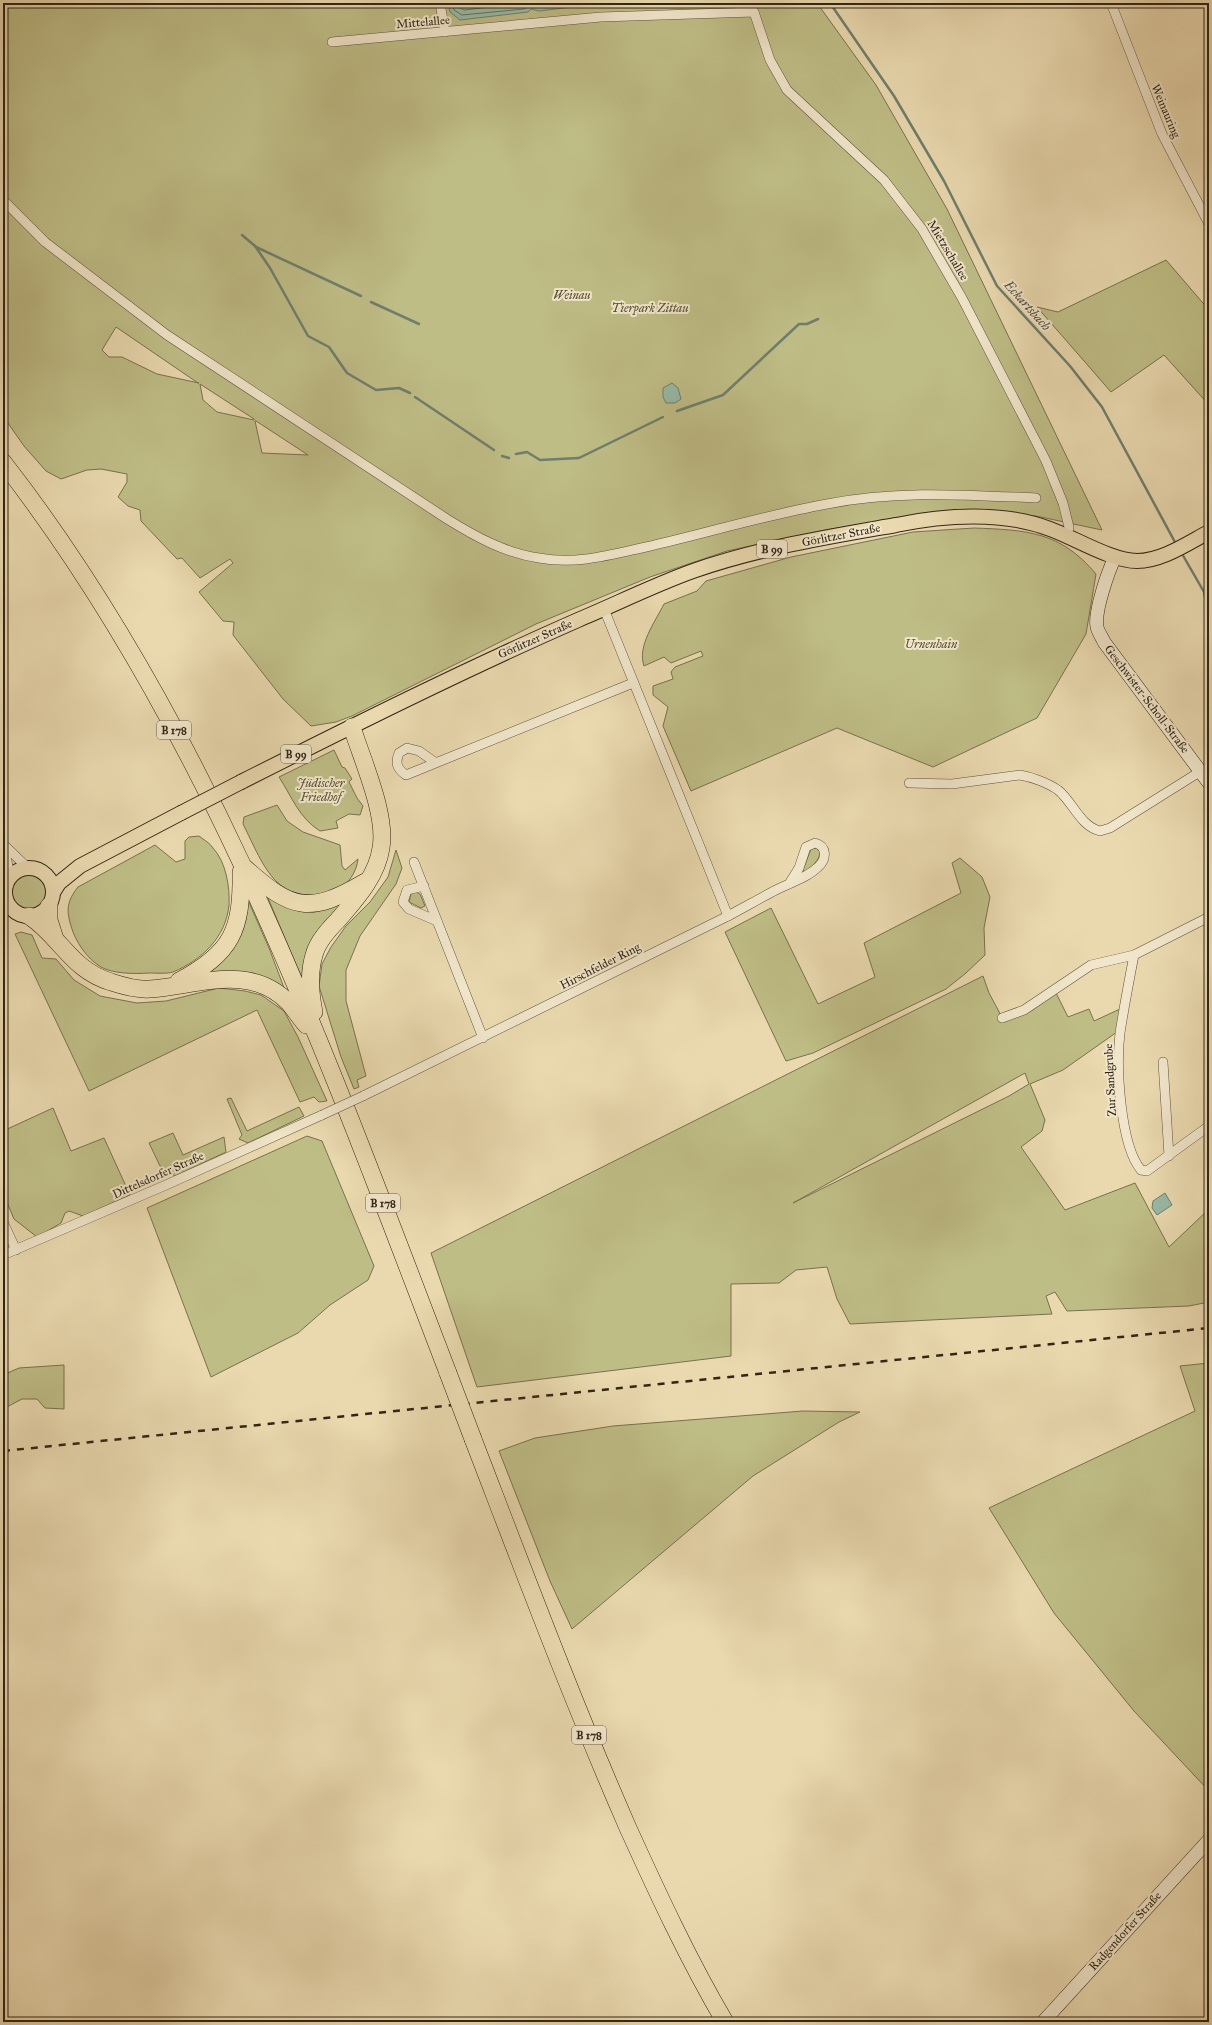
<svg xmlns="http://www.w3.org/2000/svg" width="1212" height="2025" viewBox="0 0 1212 2025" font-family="'IM FELL Great Primer',serif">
  <rect width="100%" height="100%" fill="#ead9af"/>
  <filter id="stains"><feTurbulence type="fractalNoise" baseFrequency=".005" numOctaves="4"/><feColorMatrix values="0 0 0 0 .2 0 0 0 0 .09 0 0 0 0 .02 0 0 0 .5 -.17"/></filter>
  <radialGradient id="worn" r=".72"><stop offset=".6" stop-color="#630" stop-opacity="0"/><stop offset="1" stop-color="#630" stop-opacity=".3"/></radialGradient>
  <g fill="#bfbd86" stroke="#78714e" fill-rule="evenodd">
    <path d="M3 3H817L876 85 947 209 1102 530 1036 516 987 513 925 514 825 530 727 551 650 577 536 624 352 716 336 722 311 726 283 699 233 635 234 622 223 621 199 592 233 563 230 559 200 578 182 558 177 559 141 521 140 510 128 506 118 497 127 482V474L101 469 87 470 61 479 46 471 24 446 3 416ZM116 327 198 383H199L157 374 122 357H109L102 350ZM200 384 254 419V420L217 412 203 400ZM255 421H256L308 455 262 453Z"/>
    <polygon points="1166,260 1209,310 1209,405 1164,355 1111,392 1037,307 1058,312"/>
    <path d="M974 528C1026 530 1060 531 1096 574L1086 634 1037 718 933 767 837 728 691 791 663 726 668 707 653 695V686L673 679 671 672 675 667 703 656 701 651 671 663 664 657 644 666C637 646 655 622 664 604L697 591 706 581 791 557 913 532Z"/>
    <path d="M334 750 342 767 345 768 352 779 349 782 357 798 363 806 360 815 349 814 336 821 338 828 320 831C299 818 292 797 279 777Z"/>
    <path d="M277 805 287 821 303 832 340 845 342 866 345 870 358 859C357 871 348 886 336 890 277 909 265 868 243 824L244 817Z"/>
    <path d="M199 836C204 840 210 843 213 848 226 862 230 887 229 905 226 937 202 960 173 972 167 974 156 973 149 973 136 974 113 974 101 967 87 959 75 941 71 926 66 910 67 901 78 887L155 845 176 862 185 859V841L189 837Z"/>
    <path d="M816 848 820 852C820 860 811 868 804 872L803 870 811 849Z"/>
    <polygon points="396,850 402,868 396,884 360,936 346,970 346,1001 366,1076 357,1080 359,1087 354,1089 341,1057 319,986 322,964 331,947 346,926 370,902 388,877"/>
    <polygon points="960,858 982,877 990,897 984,928 985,955 966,973 946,989 813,1053 786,1061 725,932 771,908 818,1004 875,977 864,943 961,893 952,863"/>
    <circle cx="30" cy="891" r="19"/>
    <polygon points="416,892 420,894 425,906 421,908 409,902 411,894"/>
    <polygon points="247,898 269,948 286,993 205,975"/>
    <polygon points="268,898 277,900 349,899 304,976 301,976"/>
    <polygon points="21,932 32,935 42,958 56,959 74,980 100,996 137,1003 166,1001 219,988 245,991 261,995 284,1011 298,1037 327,1101 319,1102 314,1097 300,1102 257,1010 89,1091 15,934"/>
    <path d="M983 976 989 993 1004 1021C1029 1014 1036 1009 1055 991L1068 1017 1089 1009 1094 1021 1120 1009 1117 1032 1063 1070 1030 1084 1045 1120 1042 1131 1021 1147 1065 1210 1135 1183 1169 1247 1209 1209V1302L1189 1306 1067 1311 1055 1292 1046 1296 1052 1314 850 1324 837 1299 827 1267 796 1270 779 1283 731 1284V1356L477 1387 431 1253ZM1025 1073 1029 1084 1009 1096 793 1203Z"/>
    <polygon points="231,1098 247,1131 299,1107 304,1116 248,1143 239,1139 242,1135 227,1099"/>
    <polygon points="53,1108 71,1151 104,1138 130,1195 83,1216 69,1211 65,1213 61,1223 37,1237 14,1219 3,1193 3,1131"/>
    <polygon points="173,1133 183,1155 224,1137 226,1152 175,1176 160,1166 149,1143"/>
    <polygon points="307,1136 322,1141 374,1266 368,1280 330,1305 298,1333 211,1377 147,1208"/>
    <polygon points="1209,1363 1209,1791 1134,1711 1054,1613 989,1508 1195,1411 1180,1366"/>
    <polygon points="64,1365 64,1409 45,1408 37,1399 22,1399 3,1409 3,1375 19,1368"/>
    <polygon points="803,1411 860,1412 839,1422 753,1476 572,1629 550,1581 499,1451 535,1438 613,1426"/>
  </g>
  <g fill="#98baa7" stroke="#6f7e6d">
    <polygon points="448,3 572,3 572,7 539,11 531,9 528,12 460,20 450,12"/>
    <polygon points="672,383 678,388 681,399 675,403 666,403 663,397 663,388"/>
    <polygon points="1165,1193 1172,1205 1157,1215 1152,1208 1153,1201"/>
  </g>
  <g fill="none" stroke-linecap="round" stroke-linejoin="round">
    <g stroke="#64705e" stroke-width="1">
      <polyline points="453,3 454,10 462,15 524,9 531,5 541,7 567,3"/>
      <polyline points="458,3 458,7 464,10 524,3"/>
    </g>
    <g stroke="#6f7e6d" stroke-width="2.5">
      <polyline points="830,3 894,96 944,181 997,286 1070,366 1102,407 1176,544"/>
      <polyline points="242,235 255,246 270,268 308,336 329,347 347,373 376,390 399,388 410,393"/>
      <polyline points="256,247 361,296"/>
      <polyline points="371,302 419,324"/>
      <polyline points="415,397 494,450"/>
      <polyline points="677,411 723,395 799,324 807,324 818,319"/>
      <polyline points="516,454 527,452 540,460 579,458 663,417"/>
      <polyline points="502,456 509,458"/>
      <polyline points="1181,552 1204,592 1209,618"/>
    </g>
    <defs>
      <g id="street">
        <polyline points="440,3 445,32"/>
        <polyline points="1111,3 1162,134 1209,224"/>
        <polyline points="332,42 601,17 754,12 770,60 787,90 884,180 922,229 962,298 1046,461 1063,503 1069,527 1067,536"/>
        <path d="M3 200 45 242 167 335 447 519C476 537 505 553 539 558 576 565 610 555 646 547 707 533 766 515 827 504 896 490 966 495 1036 498"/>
        <polyline points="604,609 728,916"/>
        <path d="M436 763 419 751 407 748 399 753C395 763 397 769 406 775L633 683"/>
        <path d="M909 783 952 784 1020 775C1032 777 1048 783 1058 790 1073 802 1080 826 1100 831L1110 828 1201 771"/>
        <polyline points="3,844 28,868"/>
        <polyline points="4,845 10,877"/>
        <polyline points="414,862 483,1038"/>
        <polyline points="424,886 407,890 403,902 409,909 437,921"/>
        <path d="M1209 917 1134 955C1129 981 1124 1007 1120 1033 1116 1066 1120 1145 1141 1170L1147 1171 1209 1126"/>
        <polyline points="1002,1018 1024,1010 1091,965 1134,955"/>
        <polyline points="1163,1062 1169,1156"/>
        <path d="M363 1096 728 916C743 908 757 900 772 892 786 884 806 879 818 867 827 859 827 846 815 843L806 847 799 868 789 884"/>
        <polyline points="3,1222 16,1250"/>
        <polyline points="3,1255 166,1185 322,1115"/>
      </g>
      <g id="secondary">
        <path d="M1115 557C1108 572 1094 612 1097 627 1098 632 1102 637 1104 642L1209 783"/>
        <polyline points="1043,2022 1209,1840"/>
      </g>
      <g id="primary">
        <path d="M241 782C352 726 464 670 578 620 616 604 654 585 693 571 758 548 828 537 896 525 944 515 1003 511 1050 529 1075 538 1112 561 1137 561 1162 561 1188 543 1209 532"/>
        <circle cx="29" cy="892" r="24"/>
        <polyline points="54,891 59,883 80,866 181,813"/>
      </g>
      <g id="highway">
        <path d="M3 462C211 729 328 1060 448 1373"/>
        <path d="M245 868C292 910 309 915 365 882"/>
        <polyline points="49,906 49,920 55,939"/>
        <path d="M29 916C61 937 71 970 111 982 123 986 137 990 150 989 197 986 250 962 289 1003 295 1010 300 1018 306 1025"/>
        <path d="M179 981C232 953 242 930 241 872"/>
        <path d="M314 1012C310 992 308 972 315 952 319 940 329 929 338 920 356 899 377 876 381 848 387 814 362 760 352 727"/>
        <path d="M473 1439C523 1569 572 1700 628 1828 658 1894 688 1959 725 2022"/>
      </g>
    </defs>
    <use href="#street" stroke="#5f523c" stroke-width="10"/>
    <use href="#secondary" stroke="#312515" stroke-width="14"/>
    <use href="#primary" stroke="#312515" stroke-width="16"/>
    <use href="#highway" stroke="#312515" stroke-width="18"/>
    <use href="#street" stroke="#f1e6cb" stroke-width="9"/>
    <use href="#secondary" stroke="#f1e6cb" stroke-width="13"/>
    <use href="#primary" stroke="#ead9af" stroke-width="14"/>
    <use href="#highway" stroke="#ead9af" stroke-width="17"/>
    <polyline stroke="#312515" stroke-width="2.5" stroke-dasharray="7 7" stroke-linecap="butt" points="3,1451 1209,1328"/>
    <defs>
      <polyline id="street-bridge" points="322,1115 363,1096"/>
      <polyline id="primary-bridge" points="181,813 241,782"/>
      <polyline id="highway-bridge" points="448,1373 473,1439"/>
    </defs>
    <use href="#street-bridge" stroke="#5f523c" stroke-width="10" stroke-linecap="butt"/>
    <use href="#primary-bridge" stroke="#312515" stroke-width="16" stroke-linecap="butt"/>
    <use href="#highway-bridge" stroke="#312515" stroke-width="18" stroke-linecap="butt"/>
    <use href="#street-bridge" stroke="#f1e6cb" stroke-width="9"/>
    <use href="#primary-bridge" stroke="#ead9af" stroke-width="14"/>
    <use href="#highway-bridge" stroke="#ead9af" stroke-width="17"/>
  </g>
  <g text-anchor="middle" stroke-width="4" stroke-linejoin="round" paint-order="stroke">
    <g fill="#f1e6cb" stroke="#6b5f4c" stroke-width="1">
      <rect x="757" y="540" width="30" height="18" rx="3"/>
      <rect x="157" y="721" width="34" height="18" rx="3"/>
      <rect x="281" y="745" width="30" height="18" rx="3"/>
      <rect x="366" y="1194" width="34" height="18" rx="3"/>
      <rect x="572" y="1726" width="34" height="18" rx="3"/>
    </g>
    <g font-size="11" font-weight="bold" fill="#312515">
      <text x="772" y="553">B 99</text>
      <text x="174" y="734">B 178</text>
      <text x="296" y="758">B 99</text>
      <text x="383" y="1207">B 178</text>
      <text x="589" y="1739">B 178</text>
    </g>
    <g font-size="12" fill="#312515" stroke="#f1e6cb">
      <text transform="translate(423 22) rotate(-5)" y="4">Mittelallee</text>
      <text transform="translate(1166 111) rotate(67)" y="4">Weinauring</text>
      <text transform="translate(948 250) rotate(59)" y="4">Mietzschallee</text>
      <text transform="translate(841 535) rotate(-11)" y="4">Görlitzer Straße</text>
      <text transform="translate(535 639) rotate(-24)" y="4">Görlitzer Straße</text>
      <text transform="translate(1147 699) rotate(53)" y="4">Geschwister-Scholl-Straße</text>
      <text transform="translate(600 966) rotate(-27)" y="4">Hirschfelder Ring</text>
      <text transform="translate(1110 1080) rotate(-93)" y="4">Zur Sandgrube</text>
      <text transform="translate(158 1175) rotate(-24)" y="4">Dittelsdorfer Straße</text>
      <text transform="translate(1125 1931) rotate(-48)" y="4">Radgendorfer Straße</text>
    </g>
    <g font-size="12" font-style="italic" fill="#544b31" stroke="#f1e6cb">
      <text x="572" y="299">Weinau</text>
      <text x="650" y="312">Tierpark Zittau</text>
      <text x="931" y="648">Urnenhain</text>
      <text x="321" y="787">Jüdischer<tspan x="321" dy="14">Friedhof</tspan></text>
    </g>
    <g font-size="13" font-style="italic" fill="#4b4a3a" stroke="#f1e6cb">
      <text transform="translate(1028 305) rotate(48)" y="5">Eckartsbach</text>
    </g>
  </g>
  <rect width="1212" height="2025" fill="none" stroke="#ead9af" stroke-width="16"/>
  <rect x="4" y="4" width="1204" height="2017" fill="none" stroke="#312515" stroke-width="2"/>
  <rect x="8" y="8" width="1196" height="2009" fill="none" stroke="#312515"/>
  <rect width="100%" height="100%" filter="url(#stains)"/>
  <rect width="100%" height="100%" fill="url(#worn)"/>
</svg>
